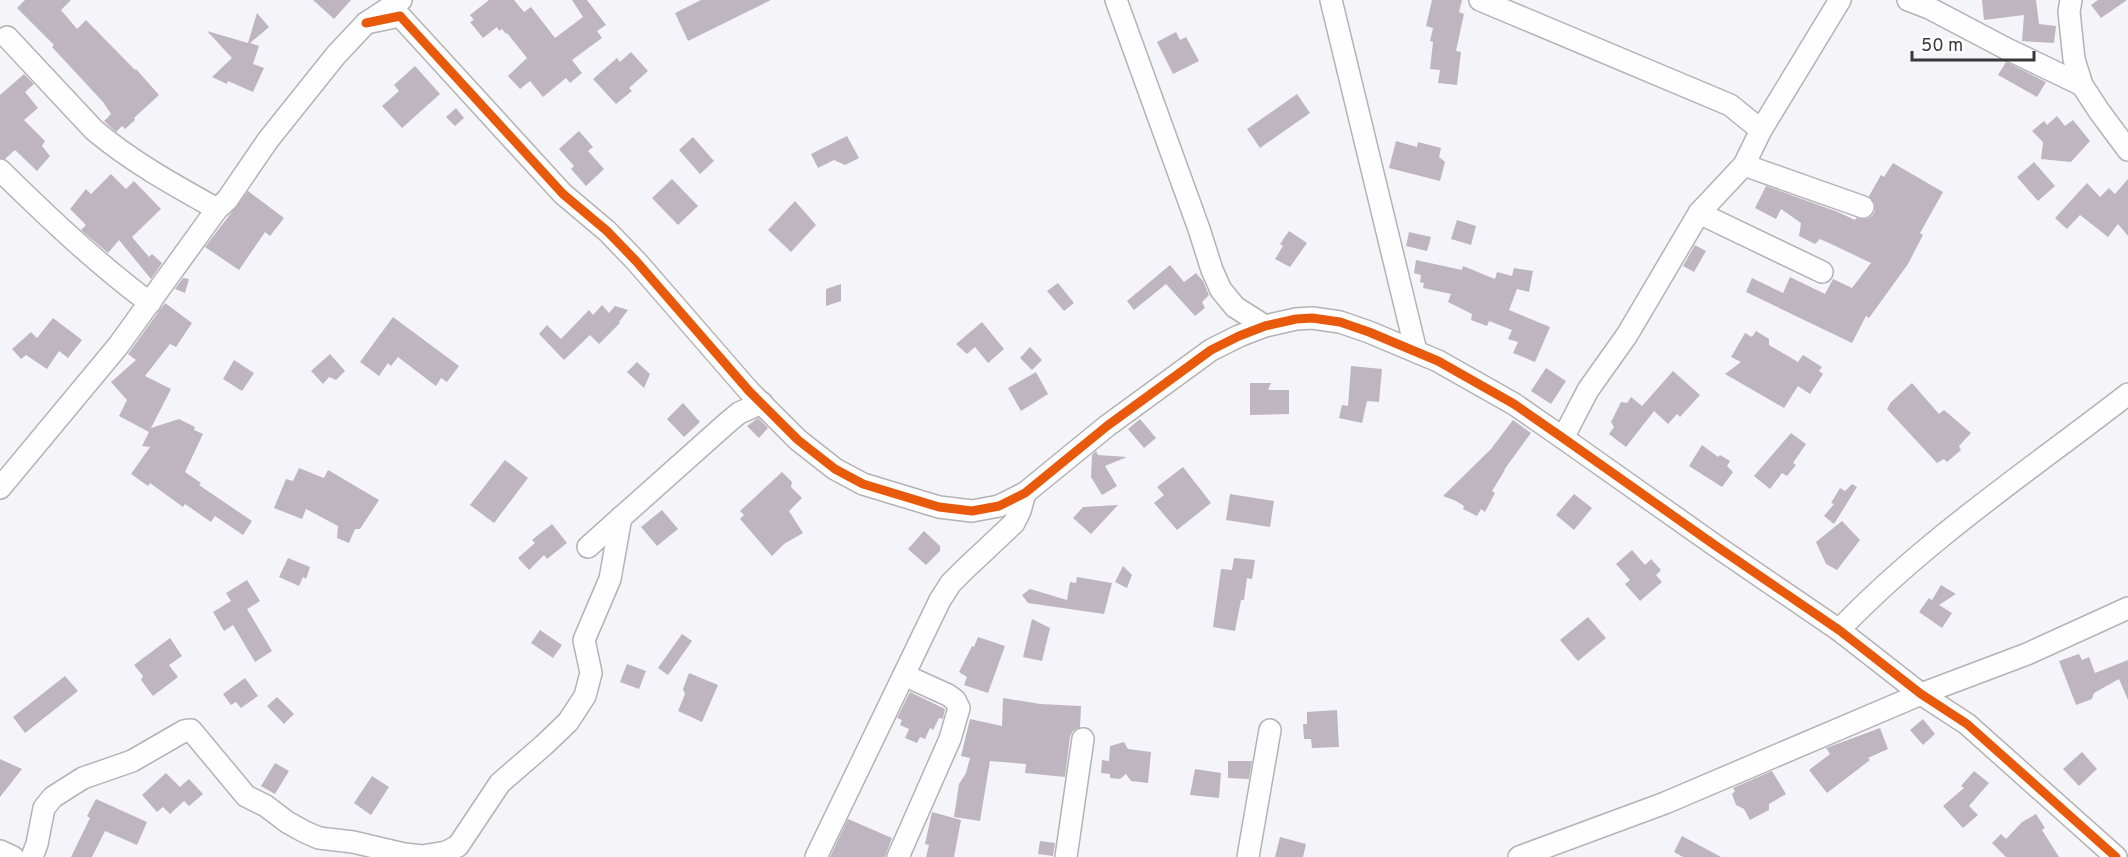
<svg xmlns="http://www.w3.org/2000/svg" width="2128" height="857" viewBox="0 0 2128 857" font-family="Overpass,sans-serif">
  <rect width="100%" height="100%" fill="#f5f5f9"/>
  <g fill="#beb5c1">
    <polygon points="25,0 71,0 61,10 77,29 86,20 135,70 136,69 159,95 134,118 135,120 125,129 122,126 116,132 104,121 111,114 103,102 52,47 54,45 17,8"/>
    <polygon points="313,0 351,0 334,19"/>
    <polygon points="489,0 514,0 524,12 531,7 555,38 583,17 572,0 587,0 606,25 597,31 602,38 572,60 582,73 570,83 566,78 543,97 530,81 520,89 508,76 527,58 507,33 506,34 502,29 499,31 497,27 483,38 470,22 474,20 470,15"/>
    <polygon points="701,0 771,0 688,41 675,13"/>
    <polygon points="1432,0 1462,0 1459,12 1464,14 1456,51 1461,52 1457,85 1438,83 1440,70 1430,69 1433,42 1430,41 1433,28 1426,26"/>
    <polygon points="1982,0 2036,0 2039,24 2056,26 2054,43 2022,41 2024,15 1984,20"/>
    <polygon points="2098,0 2127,0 2101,18 2091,5"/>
    <polygon points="257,13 269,27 250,43 259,46 253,64 264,68 253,92 228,81 227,84 212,77 232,58 207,31 248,43"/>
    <polygon points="1176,32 1180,40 1186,37 1199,61 1173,74 1157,42"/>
    <polygon points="631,52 648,71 629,88 632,91 616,104 593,79 617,58 620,62"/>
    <polygon points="2006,62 2046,82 2037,97 1998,75"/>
    <polygon points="415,66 440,94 402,128 382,106 399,91 394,85"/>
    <polygon points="24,74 34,84 25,92 38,108 24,120 45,141 42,146 50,156 37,171 15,150 5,159 0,158 0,95"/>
    <polygon points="1297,94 1310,113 1260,148 1247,129"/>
    <polygon points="456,108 464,118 455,126 446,117"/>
    <polygon points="2057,116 2065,126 2073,120 2090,141 2071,162 2041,159 2043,142 2032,131 2044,121 2047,125"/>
    <polygon points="579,131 593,147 588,151 604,169 586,186 571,169 574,166 559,149"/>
    <polygon points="847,136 859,158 845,165 834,160 818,168 811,154"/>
    <polygon points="693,137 714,161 700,174 679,150"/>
    <polygon points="1396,141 1417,147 1418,142 1441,148 1439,157 1445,162 1440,181 1389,168"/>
    <polygon points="2034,162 2055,186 2038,201 2017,177"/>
    <polygon points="1893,163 1943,192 1920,233 1923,235 1908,264 1869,318 1866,316 1852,343 1746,292 1752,278 1783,293 1790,277 1825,294 1833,279 1852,288 1871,263 1829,243 1820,239 1815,244 1799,236 1801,223 1781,209 1776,219 1755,208 1766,186 1838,212 1855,220 1856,218 1866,219 1872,216 1875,211 1875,204 1869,196 1881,175 1884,177"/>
    <polygon points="111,174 126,189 134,181 161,209 132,237 149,257 152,254 162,263 151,279 119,240 108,253 81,230 86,225 70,209 86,189 91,194"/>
    <polygon points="672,179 698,206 678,225 652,198"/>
    <polygon points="2128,179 2128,236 2118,224 2108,237 2080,215 2067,229 2055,218 2087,183 2100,197 2109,188 2115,194"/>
    <polygon points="248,191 284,218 270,236 265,232 239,270 205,247"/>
    <polygon points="795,201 816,225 791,252 768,230"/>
    <polygon points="1457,220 1476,226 1471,245 1451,239"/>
    <polygon points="1289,231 1307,243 1290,267 1275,259 1283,246 1280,244"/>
    <polygon points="1409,232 1431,237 1427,251 1406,246"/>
    <polygon points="1695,245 1706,251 1694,272 1683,266"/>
    <polygon points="1416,260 1462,270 1463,266 1495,279 1497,272 1512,276 1514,268 1533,271 1529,292 1517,289 1509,310 1550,327 1535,362 1513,353 1518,342 1508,339 1512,330 1489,321 1487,326 1471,320 1472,314 1448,302 1451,294 1423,288 1424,283 1420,282 1421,275 1414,273"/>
    <polygon points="1170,265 1184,282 1196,273 1203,281 1209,295 1202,302 1205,308 1195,316 1166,284 1134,310 1127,301"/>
    <polygon points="183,278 189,279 185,293 175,289"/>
    <polygon points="1058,283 1074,303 1064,311 1047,291"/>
    <polygon points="841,284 841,301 826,306 826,289"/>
    <polygon points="165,303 192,323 176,347 170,344 145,376 171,389 151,428 179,419 195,427 194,430 203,434 185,472 201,483 199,485 252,521 243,535 215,516 211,522 185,504 183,507 150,483 148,486 131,474 150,447 142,446 149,432 119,416 127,400 111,382 136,360 128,354"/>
    <polygon points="602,305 609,313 615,306 628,310 619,322 620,323 599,344 590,335 564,360 539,334 547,325 561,339 589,310 593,315"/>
    <polygon points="393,317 459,366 447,382 441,378 436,386 398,357 391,366 388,363 379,376 360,362"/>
    <polygon points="53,318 82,340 68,358 59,351 47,369 26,355 21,359 12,349 31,332 37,338"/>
    <polygon points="982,322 1004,349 988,363 975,347 967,354 956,344"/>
    <polygon points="1756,331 1769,339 1769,345 1798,362 1803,355 1822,367 1819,371 1823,374 1810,394 1798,386 1784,408 1725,374 1741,362 1731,357 1745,333 1752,337"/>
    <polygon points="1030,347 1042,360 1032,370 1020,358"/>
    <polygon points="330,354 345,371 336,380 329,377 323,384 311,371"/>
    <polygon points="234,360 254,373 242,391 223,379"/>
    <polygon points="637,362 650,374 644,388 627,372"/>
    <polygon points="1351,366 1382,369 1379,402 1367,401 1362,423 1339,418 1342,405 1348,406"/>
    <polygon points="1546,368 1566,381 1551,404 1531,391"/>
    <polygon points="1673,371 1700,395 1680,417 1677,414 1668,424 1654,411 1626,447 1609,434 1614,427 1611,422 1621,402 1627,403 1631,397 1642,406"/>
    <polygon points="1036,372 1048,394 1021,411 1008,388"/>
    <polygon points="1250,383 1271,383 1268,390 1289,390 1289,414 1250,415"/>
    <polygon points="1912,383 1939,414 1944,410 1971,433 1959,446 1961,450 1947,462 1944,459 1937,463 1887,409 1891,402"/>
    <polygon points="683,403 700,422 684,437 667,419"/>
    <polygon points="758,418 768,428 759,438 747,426"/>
    <polygon points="1140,419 1156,438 1144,448 1128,429"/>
    <polygon points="1513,420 1531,433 1504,470 1505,470 1492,491 1495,493 1485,512 1481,509 1477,516 1463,509 1464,506 1456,501 1443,496 1491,449"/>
    <polygon points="1791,433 1806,444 1793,463 1796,465 1787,476 1782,473 1770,489 1754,476"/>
    <polygon points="1702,445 1718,457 1720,455 1730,461 1727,466 1733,472 1722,487 1689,466"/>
    <polygon points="1096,451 1098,455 1127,457 1105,466 1117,486 1102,495 1091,477 1092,455"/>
    <polygon points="505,460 528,478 494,523 470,505"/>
    <polygon points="1183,467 1211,503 1177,530 1154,503 1164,495 1157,487"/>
    <polygon points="299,468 324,478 328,470 379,500 360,529 355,529 349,543 337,538 338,526 306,509 302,519 274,508 286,479 293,481"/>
    <polygon points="782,472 792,482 791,487 802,498 789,511 803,533 784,544 772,556 740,519 744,515 740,511"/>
    <polygon points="1852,484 1857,487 1834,524 1824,516 1834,504 1831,503 1840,488 1845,491"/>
    <polygon points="1230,494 1274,501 1270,527 1226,520"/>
    <polygon points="1574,494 1592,508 1574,530 1556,515"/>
    <polygon points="1118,505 1091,534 1073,518 1083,507"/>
    <polygon points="662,510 678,529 657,546 641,527"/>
    <polygon points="1842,521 1860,540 1837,570 1826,564 1816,542"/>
    <polygon points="552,524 567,543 547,559 544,555 529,570 518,558 535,543 532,540"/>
    <polygon points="924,531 940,546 940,551 926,565 908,549"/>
    <polygon points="1632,550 1645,565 1651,559 1661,570 1656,575 1662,582 1640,601 1625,584 1630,580 1616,564"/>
    <polygon points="288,558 310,567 306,579 303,577 299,586 279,577"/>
    <polygon points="1234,558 1255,560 1252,579 1247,578 1244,600 1241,600 1235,631 1213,627 1221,569 1232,570"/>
    <polygon points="1123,566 1132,575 1127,588 1115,582"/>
    <polygon points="1077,577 1112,583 1104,614 1028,603 1022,595 1030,589 1067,600 1070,582 1076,583"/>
    <polygon points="247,580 260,601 247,609 272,651 255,662 233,625 224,631 213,612 231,601 226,593"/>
    <polygon points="1941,585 1956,594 1939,605 1952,613 1942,628 1919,612 1929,598 1932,600"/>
    <polygon points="1588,617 1606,638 1578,661 1560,640"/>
    <polygon points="1032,619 1050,628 1042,661 1023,657"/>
    <polygon points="540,630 562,645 553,658 531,643"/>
    <polygon points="682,634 692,641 668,675 658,668"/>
    <polygon points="978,637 1005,646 988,693 964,685 967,677 959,672 972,646 974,647"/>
    <polygon points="170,638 182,656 169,665 178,677 153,696 141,680 143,676 134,665"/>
    <polygon points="2079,654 2082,660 2089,657 2095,673 2128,660 2128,700 2119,679 2094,693 2092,699 2076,705 2059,661"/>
    <polygon points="627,664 646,671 639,689 620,682"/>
    <polygon points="689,673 718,685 702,722 678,711 685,694 683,689"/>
    <polygon points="65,676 78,691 25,733 13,717"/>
    <polygon points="245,678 258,696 241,708 236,702 231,705 223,694"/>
    <polygon points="910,692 945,709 943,719 939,718 933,730 930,728 925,739 920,737 917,743 905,738 909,729 900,725 902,720 897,718"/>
    <polygon points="277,697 294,714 284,724 267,706"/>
    <polygon points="1003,698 1040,704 1081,706 1080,727 1073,731 1070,737 1065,777 1025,773 1026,764 990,761 980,821 954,817 959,784 966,773 970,758 961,756 970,719 1002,726"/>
    <polygon points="1337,710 1339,747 1312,748 1311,739 1304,739 1303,724 1307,724 1307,712"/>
    <polygon points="1923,719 1935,734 1923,745 1910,730"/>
    <polygon points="1880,728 1888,749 1868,758 1870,760 1827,793 1809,770 1830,754 1826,748"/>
    <polygon points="1124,742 1128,749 1151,752 1148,783 1131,781 1126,774 1120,779 1110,778 1110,774 1101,773 1102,760 1109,761 1110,746"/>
    <polygon points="2082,752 2097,769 2079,786 2063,769"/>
    <polygon points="0,759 22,769 0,797"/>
    <polygon points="1228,761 1252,761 1249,779 1228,778"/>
    <polygon points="275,763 289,771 275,794 261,786"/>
    <polygon points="1195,769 1221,773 1219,798 1190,795"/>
    <polygon points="1772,771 1786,794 1769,804 1769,810 1750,820 1744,809 1736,805 1732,794 1735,791 1733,788"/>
    <polygon points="1974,771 1989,783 1969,806 1978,815 1963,828 1943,806 1964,788 1961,786"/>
    <polygon points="166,773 180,787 189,779 203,794 189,806 184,801 170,814 163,807 157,812 142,795"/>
    <polygon points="372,776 389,787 371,815 354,803"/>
    <polygon points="96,799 147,822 137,845 105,831 92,857 71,857 90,818 87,816"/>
    <polygon points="932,812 961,820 954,857 926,857 929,845 925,844"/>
    <polygon points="2036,814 2045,828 2042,830 2059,857 2006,857 1992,843 2001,834 2006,839 2022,822"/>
    <polygon points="848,819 892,838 885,857 830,857"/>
    <polygon points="1682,836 1721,857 1683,857 1674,852"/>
    <polygon points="1280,837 1306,844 1303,857 1275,857"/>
    <polygon points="1040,841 1055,843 1053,856 1038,854"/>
  </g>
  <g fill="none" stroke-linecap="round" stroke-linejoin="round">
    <defs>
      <g id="minor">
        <polyline points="1116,0 1199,229 1212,270 1221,290 1235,307 1265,326"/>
        <polyline points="1331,0 1416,351"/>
        <polyline points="1480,0 1730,105 1761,130"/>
        <polyline points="1840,0 1761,130 1744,165 1863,207"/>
        <polyline points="1908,0 1929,8 2007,49 2082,85"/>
        <polyline points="2071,0 2069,12 2074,59 2082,85 2099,111 2128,150"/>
        <polyline points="366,23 400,16 563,194 607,231 636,261 749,391 798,440 835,469 863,484 939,507 972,511 999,506 1025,493 1107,426 1211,350 1239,336 1265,326 1296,319 1312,318 1340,322 1369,332 1438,361 1514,404 1563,438 1716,546 1839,630 1921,694 1967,724 2116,857"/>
        <path d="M7 37 94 130C132 162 174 185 217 209"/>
        <path d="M0 170C48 217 96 263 150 303"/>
        <polyline points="1699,213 1822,272"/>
        <polyline points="1563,438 1588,390 1627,335 1699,213 1744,165"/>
        <polyline points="0,488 118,346 217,209 227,200 268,140 336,55 366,23 401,0"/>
        <polyline points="588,547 727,423 739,413 762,403"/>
        <path d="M1839 630C1925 540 2030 470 2128 394"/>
        <polyline points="0,851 13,857"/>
        <polyline points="32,857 37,844 44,808 53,797 83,778 132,761 184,731 191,730 246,796 266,806 287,822 305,832 319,838 353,842 404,854 422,856 446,852 458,846 500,783 544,745 568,722 585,696 591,673 584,640 610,579 621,517"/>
        <polyline points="816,857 940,600 951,583 963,571 1014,523 1020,511 1025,493"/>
        <polyline points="898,857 950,739 959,708 955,700 948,695 904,675"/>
        <polyline points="1066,857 1083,739"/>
        <polyline points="1248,857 1270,730"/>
        <polyline points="1519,857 1665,803 1921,694 2027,654 2128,608"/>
      </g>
    </defs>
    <use href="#minor" stroke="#b3b2b6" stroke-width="24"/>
    <use href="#minor" stroke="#fefefe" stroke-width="21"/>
    <defs>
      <polyline id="cycleway" points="366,23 400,16 563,194 607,231 636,261 749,391 798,440 835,469 863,484 939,507 972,511 999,506 1025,493 1107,426 1211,350 1239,336 1265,326 1296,319 1312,318 1340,322 1369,332 1438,361 1514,404 1563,438 1716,546 1839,630 1921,694 1967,724 2116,857"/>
    </defs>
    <use href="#cycleway" stroke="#fff" stroke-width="13"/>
    <use href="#cycleway" stroke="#e8590c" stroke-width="9"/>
  </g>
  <path d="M1912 51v9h122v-9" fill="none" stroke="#39383b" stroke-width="3"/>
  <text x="1921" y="51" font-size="18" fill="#39383b" stroke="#ffffff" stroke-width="4.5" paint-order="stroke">50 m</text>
</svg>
